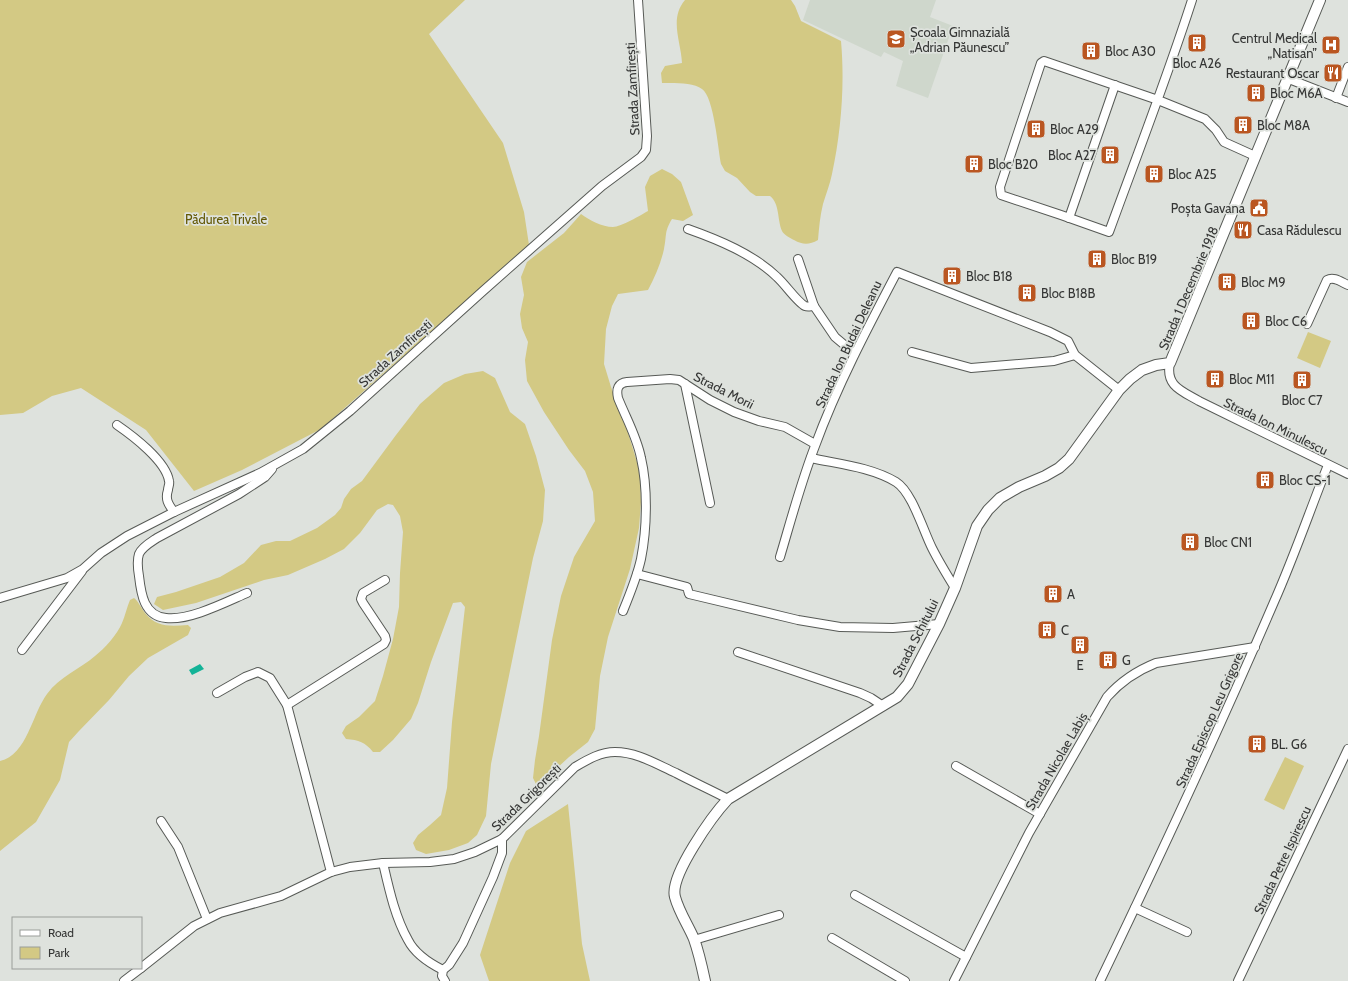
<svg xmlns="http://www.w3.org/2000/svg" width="1348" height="981" viewBox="0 0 1348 981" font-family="Cabin,sans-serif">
  <rect width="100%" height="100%" fill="#dee2dd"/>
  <polygon fill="#cfd7cc" points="810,0 936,0 930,17 953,26 928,98 896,86 903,61 884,52 881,57 803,20"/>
  <g fill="#d3c984">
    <polygon points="0,0 465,0 429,34 503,143 524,212 529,245 321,429 242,470 194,491 146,430 81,388 52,396 23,413 0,415"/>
    <path d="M685 0H791L795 6 801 21 841 41C845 85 841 132 832 174 830 184 826 194 823 204 820 216 819 228 818 240 809 245 803 245 794 240 790 238 784 235 782 231 777 219 780 204 770 196H756L750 192 737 178 725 171 721 164C718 149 714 97 702 89 693 82 673 83 662 83L661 73 665 66 682 63C681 41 669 19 685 0Z"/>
    <path d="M662 169 672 174 681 182 693 215 683 221 672 219C664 232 667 235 664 249 661 263 655 277 648 290L618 294 612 306 606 329 604 364 611 387 625 423 640 472 641 502 639 528 630 569 608 637 600 676 595 729 588 742 569 757 542 782 536 784 533 778 535 760 539 736 552 640 561 596 574 557 595 521 593 492 585 471 569 450 544 412 527 381 525 360 528 342 522 328 520 314 524 295 521 277 527 262 564 233 581 214C589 220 602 227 613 227 621 227 641 215 648 211L645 187 650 176Z"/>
    <polygon points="1308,332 1331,341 1320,368 1297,358"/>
    <path d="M483 371 495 378 510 412 525 424 536 456 545 490 543 521 533 558 491 764 486 816 477 835 468 843 449 850 426 854 416 850 413 843 418 835 430 825 441 815 447 788 452 722 465 607 461 602 453 603 431 662 418 703 411 719 393 740 380 752H373C365 742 359 740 346 739L342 733 346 726 359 717 375 701 383 676 393 639 399 607 400 573 403 532 400 516 393 505 388 504 377 510 360 533 344 549 325 559 288 575 264 580 196 603 163 610 154 604 157 597 176 592 220 577 244 563 261 545 276 541H290L317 528 335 515 341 508 344 499 351 489 362 481 396 435 420 404 444 383 465 374Z"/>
    <path d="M134 598C139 602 141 608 145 613 157 628 171 626 188 625L191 628 188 635 148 658 129 676 109 700 79 731 69 742 60 780 36 822 0 851V761C27 755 32 714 47 694 59 677 80 669 95 656 105 648 117 635 122 623 125 616 127 607 130 600Z"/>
    <polygon points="1285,757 1304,766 1284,810 1264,800"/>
    <polygon points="568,804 582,944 590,981 489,981 480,955 510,863 526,831"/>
  </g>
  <polygon fill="#13b397" points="200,664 204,669 192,675 189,670"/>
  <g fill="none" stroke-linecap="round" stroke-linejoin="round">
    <defs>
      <g id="minor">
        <path d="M1192 0C1167 78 1137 155 1109 232L1061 215 1001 195 1000 187 1041 63 1044 61 1158 100 1205 119 1216 130 1224 142 1255 156"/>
        <polyline points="1289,79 1348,102"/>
        <polyline points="1336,98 1348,67"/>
        <polyline points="1069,218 1115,85"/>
        <path d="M688 229C719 240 753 254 777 277 785 284 797 302 805 306 808 307 811 306 814 306"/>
        <polyline points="798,259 814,306 835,337 854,353"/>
        <path d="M1307 324 1327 280C1334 276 1341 282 1348 285"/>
        <polyline points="912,352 971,368 1054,361 1075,355"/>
        <path d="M1170 363C1165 386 1182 391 1199 401L1348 474"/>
        <polyline points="685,384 710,503"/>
        <path d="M117 425C133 436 166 461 169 481 170 484 168 487 168 490 165 499 168 504 174 512"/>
        <path d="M811 458C838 464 871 467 896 482 912 492 923 530 932 548 939 562 947 575 955 588"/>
        <path d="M780 557C791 520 801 482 815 446 837 386 867 329 897 272L1050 332 1068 341 1075 355 1119 390"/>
        <polyline points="637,574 687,587 689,594 798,620 840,627 893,628 939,624"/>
        <path d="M247 593C226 602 189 621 166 618 144 616 141 594 139 576 138 570 137 560 139 554 142 547 151 542 157 538L239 494 265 477 272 469"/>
        <polyline points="0,598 67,578 83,569 101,553 127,536 174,512 260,473 303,449 350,411 483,291 602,186 641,157 646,150 647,136 638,0"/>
        <path d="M623 611C630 594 637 577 641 559 647 529 648 488 641 458 637 437 626 418 618 398 616 389 618 383 627 382L670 379 679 380 710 400 734 412 759 421 785 427 815 444"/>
        <polyline points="22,650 82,571"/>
        <polyline points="738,652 860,693 871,698 883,706"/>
        <polyline points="217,693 245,677 258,672 270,678 287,705 331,872"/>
        <polyline points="287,705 384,644 386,640 385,636 363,603 361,599 363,593 385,580"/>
        <polyline points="956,766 1040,814"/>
        <polyline points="161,821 178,847 207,919"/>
        <path d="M383 863C389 889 395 917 408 940 415 954 429 963 443 970"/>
        <polyline points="855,895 966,957"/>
        <polyline points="1135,908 1187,932"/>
        <polyline points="832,938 905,981"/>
        <polyline points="694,940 779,915"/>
        <path d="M141 968 194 926 220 913 281 896 331 872 350 867 383 863 430 862 454 859 475 852 502 839 575 767C587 760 600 752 615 752 637 752 656 764 676 773 693 782 711 790 728 799"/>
        <polyline points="124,981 141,968"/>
        <polyline points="445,981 442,976 443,970 449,965 463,943 493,877 502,853 502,839"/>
        <path d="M954 981 1029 833 1107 697C1121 681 1136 671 1156 663L1255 647"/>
        <path d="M1100 981C1160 856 1219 730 1274 602 1294 557 1310 510 1328 465"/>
        <polyline points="1238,981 1348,749"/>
      </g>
      <path id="major" d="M705 981C702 967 699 953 694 939 688 925 679 912 675 897 669 876 713 815 728 799L897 697 908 684 939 624 955 588 977 526 988 510 1000 498 1019 487 1045 476 1059 468 1069 459 1119 390 1130 379 1142 370 1156 365 1170 363 1320 0"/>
    </defs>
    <use href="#minor" stroke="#575a56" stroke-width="10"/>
    <use href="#major" stroke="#575a56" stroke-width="12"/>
    <use href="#minor" stroke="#fff" stroke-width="8"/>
    <use href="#major" stroke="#fff" stroke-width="10"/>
  </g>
  <defs>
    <symbol id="school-square" viewBox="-11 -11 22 22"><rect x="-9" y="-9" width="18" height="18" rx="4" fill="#ba5621" stroke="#dee2dd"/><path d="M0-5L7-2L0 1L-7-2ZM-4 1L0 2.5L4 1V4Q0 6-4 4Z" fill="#fff"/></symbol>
    <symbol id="building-square" viewBox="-11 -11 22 22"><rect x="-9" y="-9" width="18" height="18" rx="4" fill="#ba5621" stroke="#dee2dd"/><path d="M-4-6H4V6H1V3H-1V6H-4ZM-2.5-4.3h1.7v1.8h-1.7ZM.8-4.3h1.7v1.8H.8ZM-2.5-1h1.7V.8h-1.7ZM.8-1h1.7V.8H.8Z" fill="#fff"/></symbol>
    <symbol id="hospital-square" viewBox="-11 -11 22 22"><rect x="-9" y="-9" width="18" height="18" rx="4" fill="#ba5621" stroke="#dee2dd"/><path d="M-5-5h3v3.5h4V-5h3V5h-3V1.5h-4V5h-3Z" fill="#fff"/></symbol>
    <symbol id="restaurant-square" viewBox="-11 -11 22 22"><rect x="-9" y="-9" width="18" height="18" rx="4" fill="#ba5621" stroke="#dee2dd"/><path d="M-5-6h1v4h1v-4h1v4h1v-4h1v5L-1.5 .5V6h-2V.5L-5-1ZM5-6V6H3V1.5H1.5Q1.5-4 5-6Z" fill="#fff"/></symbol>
    <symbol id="civic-square" viewBox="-11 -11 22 22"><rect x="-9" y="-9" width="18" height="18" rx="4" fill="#ba5621" stroke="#dee2dd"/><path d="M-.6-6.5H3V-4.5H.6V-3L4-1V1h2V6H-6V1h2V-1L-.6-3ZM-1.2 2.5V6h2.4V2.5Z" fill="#fff"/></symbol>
  </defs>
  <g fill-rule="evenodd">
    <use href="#school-square" x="885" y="28" width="22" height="22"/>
    <use href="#building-square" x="1186" y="32" width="22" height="22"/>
    <use href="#hospital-square" x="1320" y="34" width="22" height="22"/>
    <use href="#building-square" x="1080" y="40" width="22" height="22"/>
    <use href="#restaurant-square" x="1322" y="62" width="22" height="22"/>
    <use href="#building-square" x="1245" y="82" width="22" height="22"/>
    <use href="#building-square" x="1232" y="114" width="22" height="22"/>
    <use href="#building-square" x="1025" y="118" width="22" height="22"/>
    <use href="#building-square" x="1099" y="144" width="22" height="22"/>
    <use href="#building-square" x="963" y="153" width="22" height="22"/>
    <use href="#building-square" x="1143" y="163" width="22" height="22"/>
    <use href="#civic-square" x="1248" y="197" width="22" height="22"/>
    <use href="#restaurant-square" x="1232" y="219" width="22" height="22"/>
    <use href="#building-square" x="1086" y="248" width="22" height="22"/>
    <use href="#building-square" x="941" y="265" width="22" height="22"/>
    <use href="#building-square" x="1216" y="271" width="22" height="22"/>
    <use href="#building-square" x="1016" y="282" width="22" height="22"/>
    <use href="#building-square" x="1240" y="310" width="22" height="22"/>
    <use href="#building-square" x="1204" y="368" width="22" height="22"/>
    <use href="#building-square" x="1291" y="369" width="22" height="22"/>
    <use href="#building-square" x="1254" y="469" width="22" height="22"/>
    <use href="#building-square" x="1179" y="531" width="22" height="22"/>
    <use href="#building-square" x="1042" y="583" width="22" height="22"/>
    <use href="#building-square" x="1036" y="619" width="22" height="22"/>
    <use href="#building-square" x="1069" y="634" width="22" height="22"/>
    <use href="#building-square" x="1097" y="649" width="22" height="22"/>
    <use href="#building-square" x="1246" y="733" width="22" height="22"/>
  </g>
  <g text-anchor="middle" stroke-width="3.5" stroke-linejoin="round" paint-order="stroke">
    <g font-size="13" fill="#353635" stroke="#dee2dd" text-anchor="start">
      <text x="910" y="37">Școala Gimnazială<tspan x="910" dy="15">„Adrian Păunescu”</tspan></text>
      <text x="1317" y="43" text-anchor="end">Centrul Medical<tspan x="1317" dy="15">„Natisan”</tspan></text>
      <text x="1105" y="56">Bloc A30</text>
      <text x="1197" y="68" text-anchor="middle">Bloc A26</text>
      <text x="1319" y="78" text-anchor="end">Restaurant Oscar</text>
      <text x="1270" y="98">Bloc M6A</text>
      <text x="1257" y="130">Bloc M8A</text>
      <text x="1050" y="134">Bloc A29</text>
      <text x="1096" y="160" text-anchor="end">Bloc A27</text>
      <text x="988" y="169">Bloc B20</text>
      <text x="1168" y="179">Bloc A25</text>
      <text x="1245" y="213" text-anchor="end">Poșta Gavana</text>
      <text x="1257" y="235">Casa Rădulescu</text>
      <text x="1111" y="264">Bloc B19</text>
      <text x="966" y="281">Bloc B18</text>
      <text x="1241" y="287">Bloc M9</text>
      <text x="1041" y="298">Bloc B18B</text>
      <text x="1265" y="326">Bloc C6</text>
      <text x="1229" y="384">Bloc M11</text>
      <text x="1302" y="405" text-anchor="middle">Bloc C7</text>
      <text x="1279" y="485">Bloc CS-1</text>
      <text x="1204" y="547">Bloc CN1</text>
      <text x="1067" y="599">A</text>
      <text x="1061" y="635">C</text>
      <text x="1122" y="665">G</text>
      <text x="1080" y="670" text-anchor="middle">E</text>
      <text x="1271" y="749">BL. G6</text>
    </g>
    <g font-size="13" fill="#353635" stroke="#dee2dd">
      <text transform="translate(632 89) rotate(-93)" y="5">Strada Zamfirești</text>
      <text transform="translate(1188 288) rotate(-67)" y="5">Strada 1 Decembrie 1918</text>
      <text transform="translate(848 344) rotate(-65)" y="5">Strada Ion Budai Deleanu</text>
      <text transform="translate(395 353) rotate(-42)" y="5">Strada Zamfirești</text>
      <text transform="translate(724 390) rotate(27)" y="5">Strada Morii</text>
      <text transform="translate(1276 426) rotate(26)" y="5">Strada Ion Minulescu</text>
      <text transform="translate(915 638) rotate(-63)" y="5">Strada Schitului</text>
      <text transform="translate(1209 720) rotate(-66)" y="5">Strada Episcop Leu Grigore</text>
      <text transform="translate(1056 761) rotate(-60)" y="5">Strada Nicolae Labiș</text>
      <text transform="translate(526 797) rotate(-44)" y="5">Strada Grigorești</text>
      <text transform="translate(1282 860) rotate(-65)" y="5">Strada Petre Ispirescu</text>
    </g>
    <g font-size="13" fill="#635804" stroke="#dee2dd">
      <text x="226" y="224">Pădurea Trivale</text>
    </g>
  </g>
  <rect x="12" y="917" width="130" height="52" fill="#dee2dd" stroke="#9a9d9a"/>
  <rect x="20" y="930" width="20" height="6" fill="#ffffff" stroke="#9a9d9a"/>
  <text x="48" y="937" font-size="12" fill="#353635">Road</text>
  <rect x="20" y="947" width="20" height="12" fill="#d3c984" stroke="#9a9d9a"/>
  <text x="48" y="957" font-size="12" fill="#353635">Park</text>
</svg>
